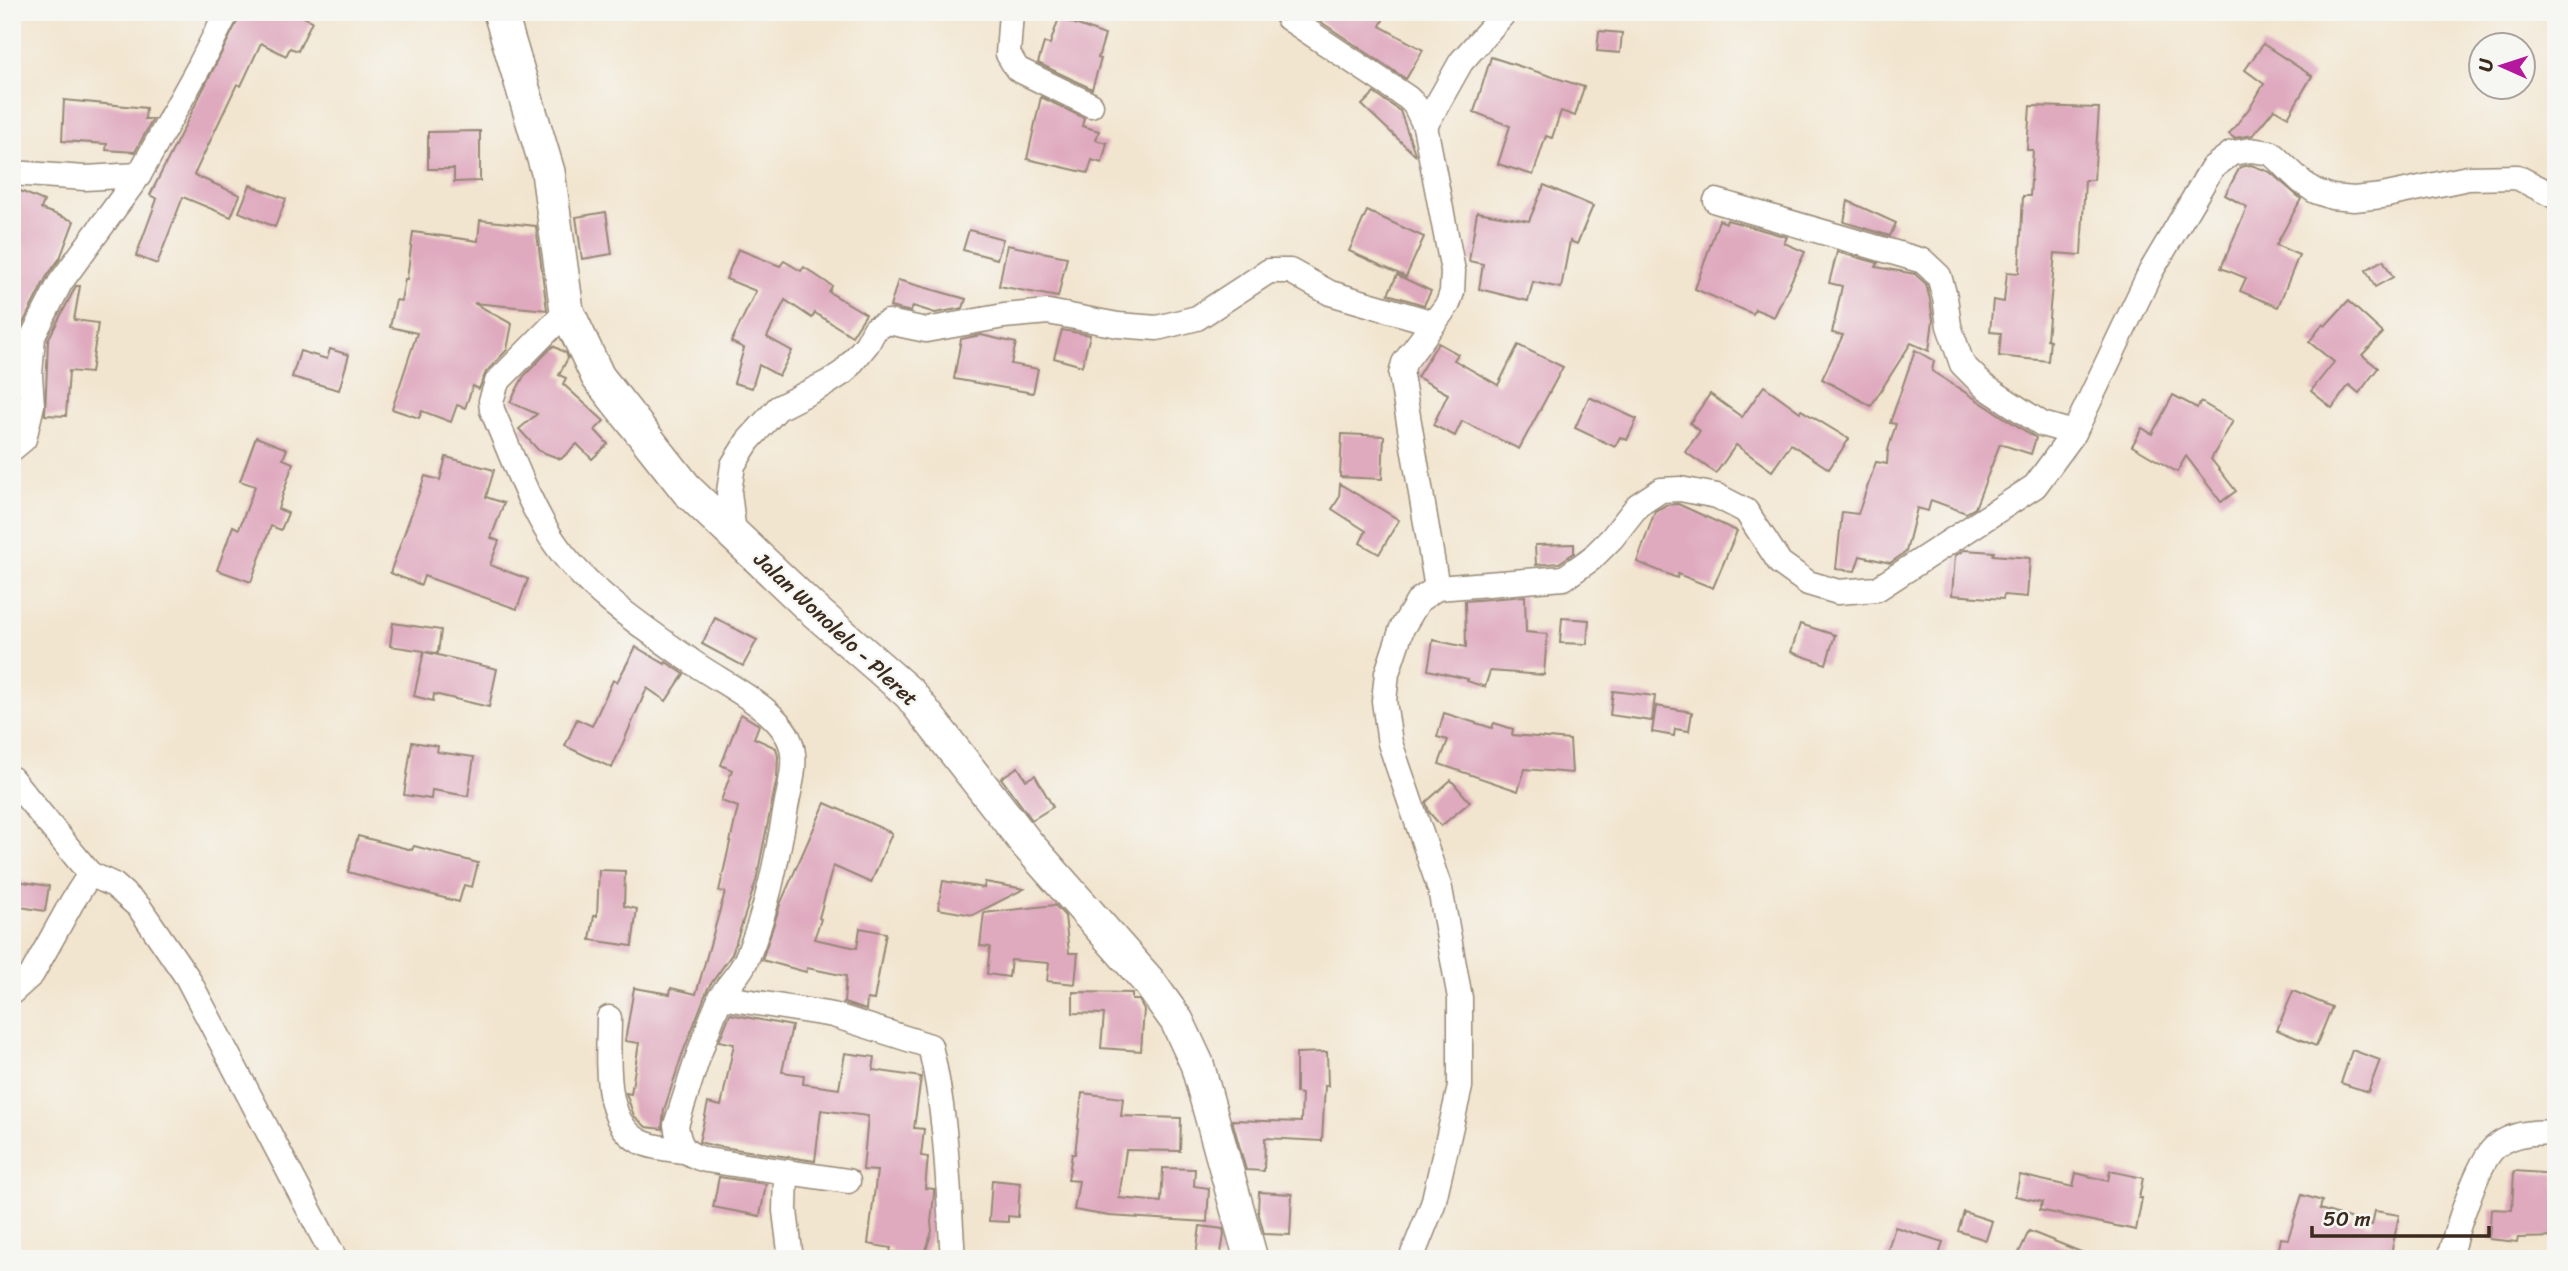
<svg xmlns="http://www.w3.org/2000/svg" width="2568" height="1271" viewBox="0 0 2568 1271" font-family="Sriracha,sans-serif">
  <rect width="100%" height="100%" fill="#f6f6f2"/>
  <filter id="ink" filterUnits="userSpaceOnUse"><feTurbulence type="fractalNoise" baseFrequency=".0143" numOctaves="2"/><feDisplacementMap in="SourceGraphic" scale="14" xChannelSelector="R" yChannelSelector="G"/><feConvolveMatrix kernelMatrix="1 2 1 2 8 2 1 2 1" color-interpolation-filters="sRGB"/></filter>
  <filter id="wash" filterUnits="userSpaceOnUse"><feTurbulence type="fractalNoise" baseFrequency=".00686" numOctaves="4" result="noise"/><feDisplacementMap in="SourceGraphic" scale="28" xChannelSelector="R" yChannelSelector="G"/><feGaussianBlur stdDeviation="1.57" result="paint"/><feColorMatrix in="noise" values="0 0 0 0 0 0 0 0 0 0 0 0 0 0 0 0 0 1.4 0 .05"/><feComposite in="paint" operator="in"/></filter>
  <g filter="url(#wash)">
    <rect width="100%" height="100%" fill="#f2e5cf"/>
    <g id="blocks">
      <g fill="#dfa9be">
        <polygon points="242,12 294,12 312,21 298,51 290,48 286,56 261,43 241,86 237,84 194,175 240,195 231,217 183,197 157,264 136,256 157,199 150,195"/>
        <polygon points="1310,12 1387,12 1380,26 1423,50 1406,79 1309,14"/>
        <polygon points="1059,18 1105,35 1098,58 1101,59 1092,89 1038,63 1044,43 1050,44"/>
        <polygon points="1599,31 1622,33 1620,53 1597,51"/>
        <polygon points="2263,44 2312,76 2288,117 2274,109 2253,135 2234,138 2229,134 2251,106 2264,84 2245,70"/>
        <polygon points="1491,57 1584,87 1575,116 1561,111 1552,138 1546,136 1533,175 1498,164 1510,126 1474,112"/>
        <polygon points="1374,93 1400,111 1416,156 1362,105"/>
        <polygon points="1041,97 1084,118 1082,126 1099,131 1096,140 1107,143 1102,163 1092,160 1088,173 1027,159"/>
        <polygon points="64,100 146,108 145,119 153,119 135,152 106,150 107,144 62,141"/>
        <polygon points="2030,106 2099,108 2094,180 2085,180 2081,255 2055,253 2047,339 2050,340 2048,361 1999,356 2001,333 1990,332 1993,300 2004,302 2007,272 2019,273 2023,196 2030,196 2033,150 2027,150"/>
        <polygon points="480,131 480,181 454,182 454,169 428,169 428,132"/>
        <polygon points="2251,165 2270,172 2301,199 2276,245 2299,255 2278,307 2240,291 2246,278 2221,268 2247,207 2225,195 2240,167"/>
        <polygon points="250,185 286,199 275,227 239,212"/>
        <polygon points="1544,185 1593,206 1577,244 1570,241 1561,288 1533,282 1528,301 1479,289 1483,264 1469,261 1477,212 1529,221"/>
        <polygon points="18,190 44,201 41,209 74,221 60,258 47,276 20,329 15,381 12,380 12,203"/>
        <polygon points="1848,201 1896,223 1890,236 1844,222"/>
        <polygon points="1367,211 1424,237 1406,277 1349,251"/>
        <polygon points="606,212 612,254 582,259 576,217"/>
        <polygon points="480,220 536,226 547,310 474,303 512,324 507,350 486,372 479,389 473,386 465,408 457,405 451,422 422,411 419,418 392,409 417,333 390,327 396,300 401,301 405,279 407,279 413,232 478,241"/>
        <polygon points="1719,220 1726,223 1727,220 1787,237 1784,243 1805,252 1774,317 1755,309 1753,314 1695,289"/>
        <polygon points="969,230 1003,239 997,259 963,250"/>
        <polygon points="1007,245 1067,257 1058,297 999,286"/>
        <polygon points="738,249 780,266 784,261 801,271 804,267 832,286 829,292 866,314 852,336 815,313 812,318 785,300 767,337 792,351 779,376 759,365 752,388 734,383 744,348 731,342 756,291 726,279"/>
        <polygon points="1837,252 1878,263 1876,267 1915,274 1926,284 1930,300 1933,320 1929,351 1911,343 1871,406 1822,379 1843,335 1832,333 1842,286 1829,283"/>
        <polygon points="2383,260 2393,277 2375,287 2366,270"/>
        <polygon points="1397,275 1431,291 1424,305 1388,294"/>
        <polygon points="898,280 966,299 963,308 935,313 913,306 911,312 890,307"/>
        <polygon points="76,286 80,286 74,320 98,323 91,373 69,371 66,416 45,415 48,340"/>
        <polygon points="2348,301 2383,333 2362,355 2378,368 2359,393 2349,385 2332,408 2311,391 2334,362 2309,342 2323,324 2325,326"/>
        <polygon points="1062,330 1090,335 1082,366 1054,358"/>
        <polygon points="981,335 1016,343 1011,364 1038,369 1033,393 954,379 961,339"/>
        <polygon points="1438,343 1458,354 1454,360 1498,385 1518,345 1563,367 1519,449 1462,421 1455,436 1433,425 1448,394 1417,377"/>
        <polygon points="553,346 566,353 568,358 559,375 566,378 563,384 604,421 595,430 608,444 592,459 577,444 561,459 539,451 519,429 537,414 510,402 524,376"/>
        <polygon points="330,349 349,355 339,390 292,377 300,351 327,359"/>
        <polygon points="1915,350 1934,361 1932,371 2036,438 2031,454 2000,444 1975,508 1966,513 1931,500 1928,511 1917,508 1906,552 1890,563 1860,556 1855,571 1836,569 1842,512 1858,514 1876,462 1887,464 1888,450 1896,424 1890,423"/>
        <polygon points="1764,386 1800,412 1801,410 1849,439 1829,469 1791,444 1772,471 1736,445 1716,473 1685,452 1700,431 1690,423 1710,394 1742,417"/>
        <polygon points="2173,395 2197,408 2201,402 2233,421 2211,459 2236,491 2221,502 2186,456 2177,472 2132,446 2142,428 2152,434"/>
        <polygon points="1589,397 1637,419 1627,440 1620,437 1615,447 1575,428"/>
        <polygon points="1342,434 1384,436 1382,479 1340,477"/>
        <polygon points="256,437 287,449 283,459 293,463 278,509 288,513 281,530 271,526 251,582 217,570 233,526 239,529 255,486 240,481"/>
        <polygon points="446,457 494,470 486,497 504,503 491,538 499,541 490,565 528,579 517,609 424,576 421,585 390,573 425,476 440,480"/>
        <polygon points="1340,484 1399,520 1379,554 1360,543 1366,531 1332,509 1339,498"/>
        <polygon points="1678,504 1737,531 1713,588 1678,574 1677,578 1637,562 1655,511 1666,505"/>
        <polygon points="1574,544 1574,553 1559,563 1536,565 1535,545"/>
        <polygon points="1964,550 1994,552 1993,555 2030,558 2027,597 2004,595 2003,599 1952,595 1955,556"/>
        <polygon points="1525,596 1526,632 1547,634 1544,675 1490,671 1485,687 1467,681 1468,679 1428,670 1433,640 1466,647 1465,601"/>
        <polygon points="715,618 757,640 743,666 702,644"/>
        <polygon points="1562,618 1589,620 1587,644 1560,643"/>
        <polygon points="393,623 441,630 438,653 425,652 497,669 489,707 434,694 433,701 414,696 424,651 390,646"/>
        <polygon points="1800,624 1835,635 1826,664 1791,652"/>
        <polygon points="636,647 665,664 666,662 684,674 666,701 647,688 612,768 565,746 577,719 592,726 613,680 617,682"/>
        <polygon points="1613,691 1655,696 1652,721 1610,715"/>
        <polygon points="1656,706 1692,712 1689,731 1675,729 1674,736 1652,732"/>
        <polygon points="1444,713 1492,728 1494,723 1513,729 1512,735 1570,740 1572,773 1525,769 1518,791 1439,764 1448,740 1437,737"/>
        <polygon points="741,714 759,725 754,738 776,748 778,756 777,778 756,881 732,954 708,988 682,1055 664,1110 662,1129 646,1127 634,1116 626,1093 631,1094 639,1043 625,1041 634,988 670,994 671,988 696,994 725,892 719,891 738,807 721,801 732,770 721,765"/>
        <polygon points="412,742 438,746 437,752 474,757 468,796 432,790 431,799 404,795"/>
        <polygon points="1018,767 1026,780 1035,775 1053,807 1032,820 1001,778"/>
        <polygon points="1451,780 1470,802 1441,826 1429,812 1426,802"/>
        <polygon points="825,803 892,833 871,883 833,866 819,918 821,919 814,939 857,948 860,928 886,933 874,1000 867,999 866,1010 844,1003 846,976 807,968 806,972 762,960 781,902"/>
        <polygon points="358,836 412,850 414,846 478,863 472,887 464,885 459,902 348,872"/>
        <polygon points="599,870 625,871 624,906 637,909 632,946 590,940 594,916 597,916"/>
        <polygon points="17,881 49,886 45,911 14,906"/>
        <polygon points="943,881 984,888 985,882 1024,889 973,915 938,909"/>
        <polygon points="1055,905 1065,916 1069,953 1078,953 1075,984 1047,981 1049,963 1011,960 1009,977 987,974 990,947 980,946 984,913"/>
        <polygon points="2293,991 2332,1007 2316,1046 2277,1030"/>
        <polygon points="1073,992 1132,993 1132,1000 1139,1000 1144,1009 1141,1051 1101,1048 1104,1014 1073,1013"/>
        <polygon points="730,1014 792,1026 782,1072 804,1075 803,1084 839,1089 845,1053 875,1057 873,1070 921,1077 914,1128 924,1129 921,1156 928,1157 925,1188 934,1189 934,1195 931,1222 932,1231 924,1257 890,1252 891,1248 868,1244 877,1171 863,1170 868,1116 821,1110 815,1161 715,1146 699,1142 708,1103 721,1106 734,1044 719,1041"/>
        <polygon points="2352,1050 2380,1060 2368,1092 2341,1083"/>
        <polygon points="1327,1052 1328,1086 1325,1086 1322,1141 1265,1138 1264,1171 1246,1170 1232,1120 1301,1122 1302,1094 1296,1093 1296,1053"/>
        <polygon points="1082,1093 1123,1098 1121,1116 1181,1118 1180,1151 1126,1150 1119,1198 1161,1202 1163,1168 1195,1169 1194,1186 1209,1188 1207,1222 1109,1216 1074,1210 1079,1181 1068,1180 1072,1154 1075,1154"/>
        <polygon points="2110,1171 2143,1178 2139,1198 2142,1198 2136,1230 2039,1210 2043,1202 2015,1196 2020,1175 2073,1187 2076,1173 2108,1181"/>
        <polygon points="2514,1171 2556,1174 2556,1237 2518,1238 2517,1242 2489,1239 2491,1209 2512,1210"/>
        <polygon points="719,1177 766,1184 760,1216 713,1207"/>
        <polygon points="992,1180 1020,1183 1018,1217 1008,1216 1008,1222 989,1221"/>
        <polygon points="1259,1192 1292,1194 1290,1235 1264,1234 1258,1211"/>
        <polygon points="2302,1195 2322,1201 2320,1209 2372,1225 2375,1211 2399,1215 2390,1259 2277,1259 2281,1238 2288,1239"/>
        <polygon points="1964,1212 1992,1221 1986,1240 1958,1231"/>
        <polygon points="1200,1226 1223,1229 1224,1235 1220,1259 1196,1255"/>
        <polygon points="1895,1227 1943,1242 1938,1259 1885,1259"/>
        <polygon points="2029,1231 2096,1258 2096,1259 2016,1259"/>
      </g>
    </g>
  </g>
  <g filter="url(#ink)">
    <use href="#blocks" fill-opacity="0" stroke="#968876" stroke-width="2"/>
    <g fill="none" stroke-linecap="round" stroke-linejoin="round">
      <defs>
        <g id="minor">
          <polyline points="1011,12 1008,54 1017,69 1091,105"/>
          <polyline points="1288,18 1408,98 1415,105 1425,126 1453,271 1452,292 1448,304 1404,363 1401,375 1437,588"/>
          <polyline points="1425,126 1461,62 1505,12"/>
          <polyline points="12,173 85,178 139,175"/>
          <polyline points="1716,201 1923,261 1939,276 1945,297 1949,326 1962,364 1984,386 2042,424 2074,433"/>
          <path d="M567 311 497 382 491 401 492 410C511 453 527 500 552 539 584 588 644 628 691 661 722 684 790 712 793 754 795 771 789 790 786 807 777 858 767 912 746 960 740 975 726 985 720 999 702 1039 690 1083 676 1125 679 1147 684 1154 706 1160L848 1181"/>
          <polyline points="12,449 24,439 32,405 30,375 33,336 60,283 139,175 199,67 227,12"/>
          <polyline points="734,534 729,492 733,465 748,441 778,408 827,383 844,372 867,344 875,329 888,322 926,330 1004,316 1048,312 1118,325 1157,328 1197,318 1269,271 1290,271 1330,293 1434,323"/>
          <polyline points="12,779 90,874 72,902 32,974 12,992"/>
          <polyline points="90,874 114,885 139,907 187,977 335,1259"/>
          <path d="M720 997 833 1015 930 1046C947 1115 948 1188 953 1259"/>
          <path d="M609 1018C609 1056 600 1128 646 1144 657 1148 671 1149 683 1151"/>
          <polyline points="786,1172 785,1211 791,1259"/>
          <polyline points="1411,1259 1433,1204 1460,1087 1460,998 1440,889 1390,743 1384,701 1387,673 1402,628 1419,600 1437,588 1564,578 1591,559 1612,538 1638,505 1661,490 1680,489 1717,496 1746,511 1780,563 1808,583 1838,592 1877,589 2035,486 2074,433 2151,271 2212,168 2232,153 2251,150 2271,153 2302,182 2315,191 2332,197 2354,199 2382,196 2468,178 2517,177 2556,197"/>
          <path d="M2449 1259C2455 1234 2477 1164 2494 1148 2511 1133 2534 1131 2556 1133"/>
        </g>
        <polyline id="secondary" points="500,12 548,172 567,311 598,377 688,491 809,606 910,694 1027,844 1149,982 1177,1021 1197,1064 1251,1259"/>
      </defs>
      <use href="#minor" stroke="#968876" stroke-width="27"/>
      <use href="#secondary" stroke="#968876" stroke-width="36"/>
      <use href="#minor" stroke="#fff" stroke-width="24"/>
      <use href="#secondary" stroke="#fff" stroke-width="33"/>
    </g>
  </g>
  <g text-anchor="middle" stroke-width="5" stroke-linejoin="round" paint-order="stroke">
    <g font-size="21" fill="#3b2a1e" stroke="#f6f6f2">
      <text transform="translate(836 629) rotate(43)" y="7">Jalan Wonolelo - Pleret</text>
    </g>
  </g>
  <rect width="2568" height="1271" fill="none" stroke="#f6f6f2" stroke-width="42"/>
  <g transform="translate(2502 66) rotate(273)"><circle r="33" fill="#f6f6f2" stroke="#aba49d" stroke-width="2"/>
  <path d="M0-5L12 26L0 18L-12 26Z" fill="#b5179e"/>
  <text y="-10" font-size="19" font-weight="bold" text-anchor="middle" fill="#3b2a1e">U</text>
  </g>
  <path d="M2312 1226v10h177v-10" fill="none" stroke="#3b2a1e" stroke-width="3.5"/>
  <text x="2323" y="1226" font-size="21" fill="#3b2a1e" stroke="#f6f6f2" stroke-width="5" paint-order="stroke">50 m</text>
</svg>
